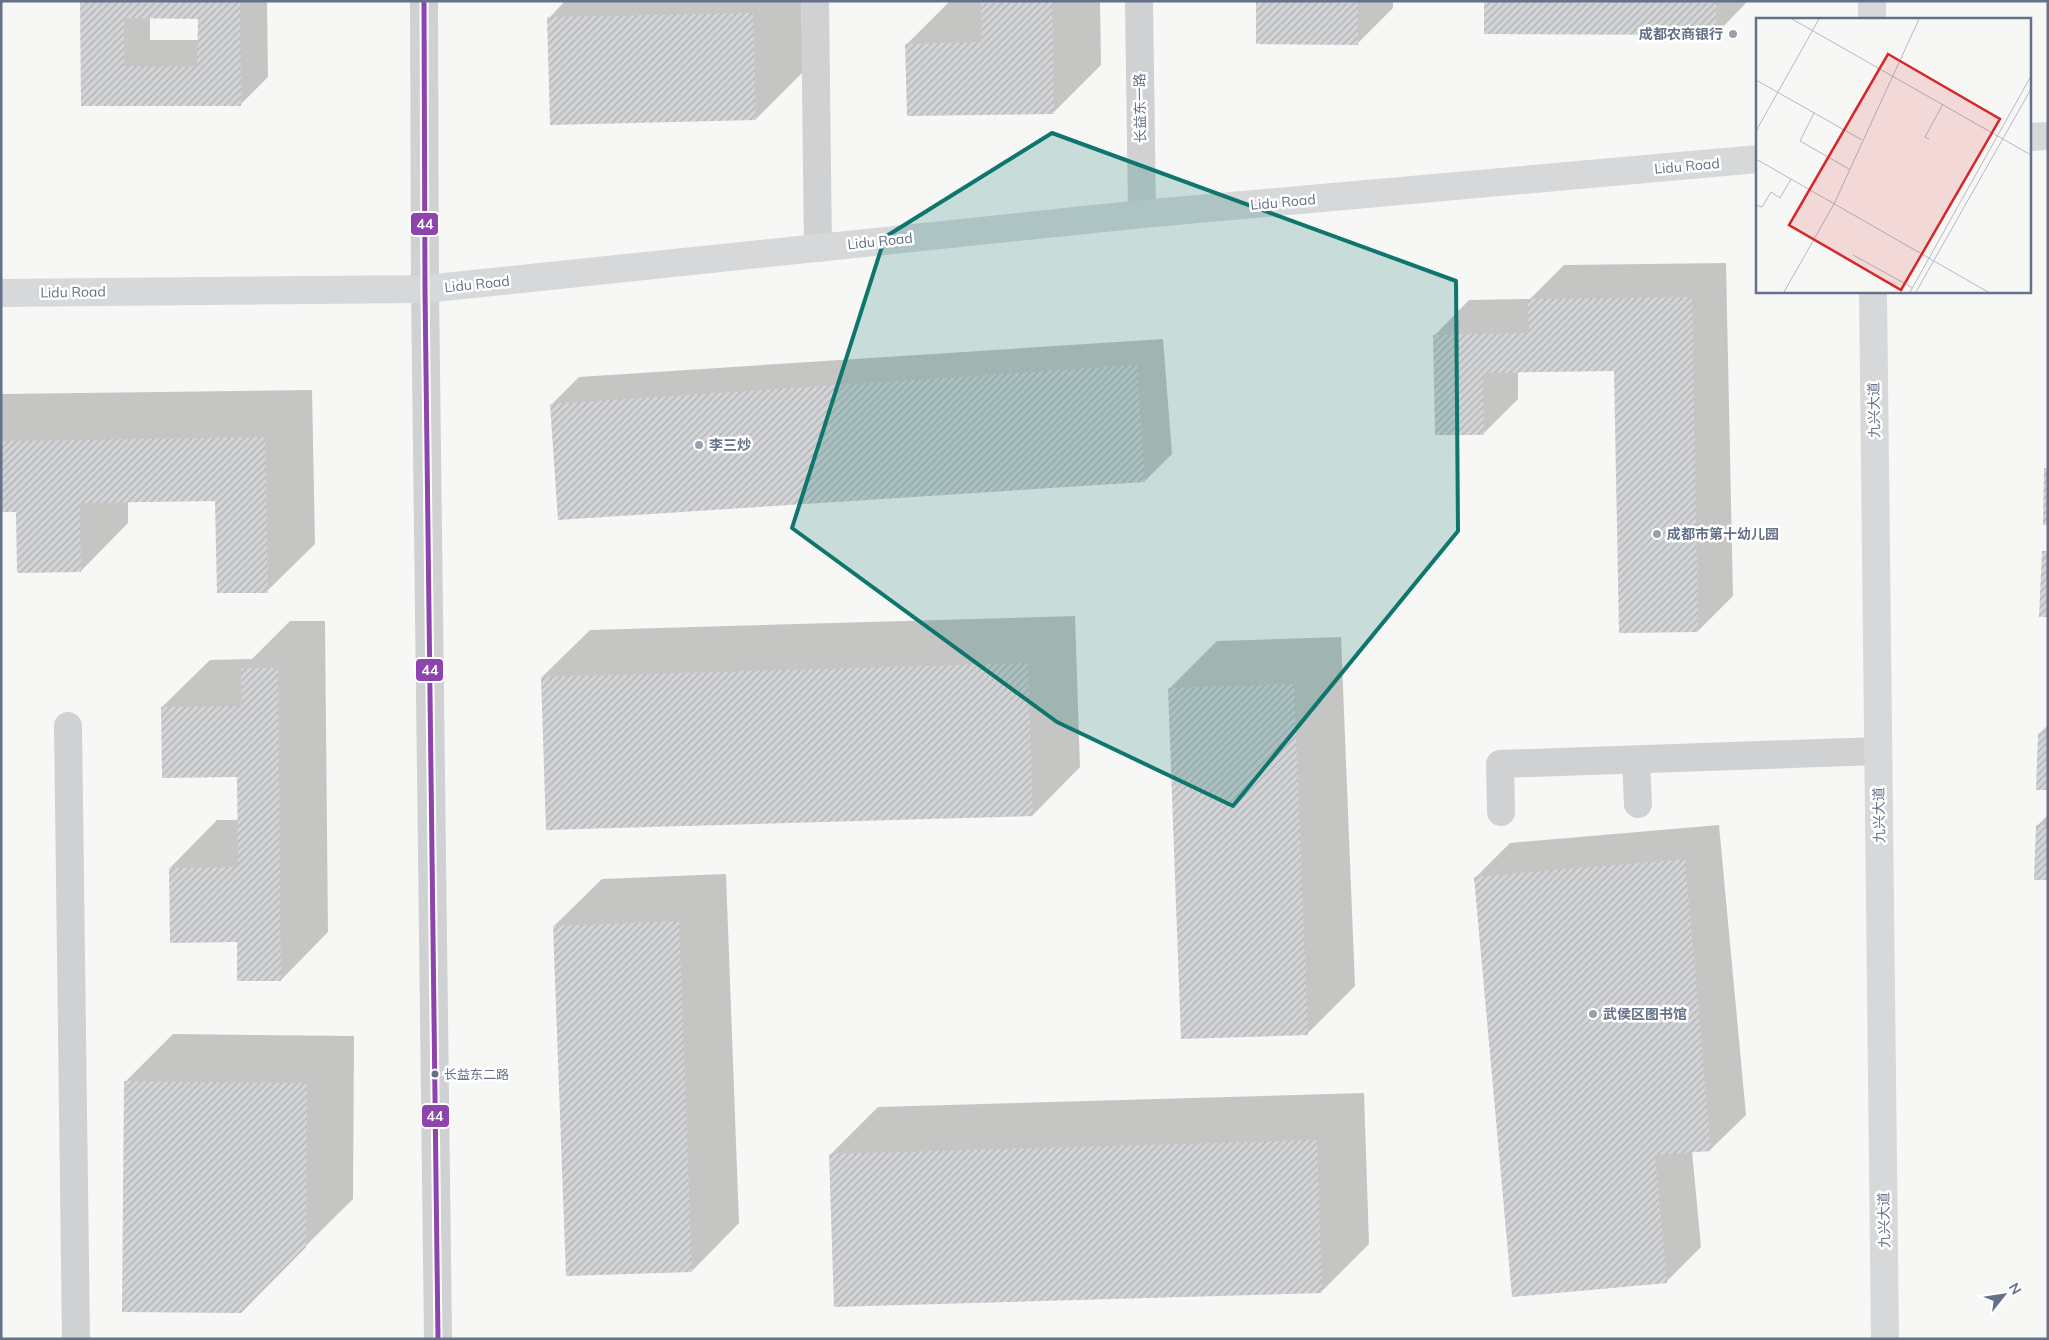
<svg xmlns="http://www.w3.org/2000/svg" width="2049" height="1340" viewBox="0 0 2049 1340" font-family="Mulish,'Noto Sans SC',sans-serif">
  <defs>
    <pattern id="building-hatch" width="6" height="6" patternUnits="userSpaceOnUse" patternTransform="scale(1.25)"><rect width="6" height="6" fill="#d3d4d6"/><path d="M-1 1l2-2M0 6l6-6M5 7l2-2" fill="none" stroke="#afb0b3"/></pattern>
  </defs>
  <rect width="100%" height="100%" fill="#f7f7f6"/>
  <g fill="#0003" fill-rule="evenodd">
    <path d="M81 1H267L268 77 241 104 82 105ZM150 17 199 18V40H150Z"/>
    <polygon points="565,1 801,1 803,72 756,119 549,18"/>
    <polygon points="950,1 1100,1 1101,65 1054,112 907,44"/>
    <polygon points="1257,1 1393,1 1393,8 1358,43"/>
    <polygon points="1485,1 1748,1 1716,34"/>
    <polygon points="1726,263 1733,596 1698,631 1615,369 1518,371 1518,399 1483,434 1435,335 1469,300 1530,299 1564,265"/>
    <polygon points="1163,339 1172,454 1145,481 552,404 579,377"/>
    <polygon points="312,390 315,544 267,591 216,500 128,501 128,523 81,571 17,510 1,510 1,394"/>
    <polygon points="1075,616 1080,767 1033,815 542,677 590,630"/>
    <polygon points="290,621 325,621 328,932 281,980 238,941 170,868 217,820 239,820 239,776 162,707 210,660 252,659"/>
    <polygon points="1341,637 1355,986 1307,1034 1169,689 1217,641"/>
    <polygon points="2048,725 2048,789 2039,734"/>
    <polygon points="2048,815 2048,879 2038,825"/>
    <polygon points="1719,825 1746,1115 1711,1149 1692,1151 1701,1247 1666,1282 1475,878 1510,843"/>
    <polygon points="726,874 739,1223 692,1271 554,926 602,879"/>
    <polygon points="173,1034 354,1036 353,1199 240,1311 125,1082"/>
    <polygon points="1364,1093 1369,1244 1321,1292 831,1154 878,1107"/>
  </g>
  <g fill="url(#building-hatch)" fill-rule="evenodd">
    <path d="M80 1H240L241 106H81ZM124 18 198 19 197 67 124 66Z"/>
    <polygon points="981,1 1052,1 1054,114 907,116 905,44 982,42"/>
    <polygon points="1256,1 1358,1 1358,45 1256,44"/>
    <polygon points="1484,1 1716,1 1716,35 1484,34"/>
    <polygon points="753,13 756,120 550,125 547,17"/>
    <polygon points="1692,297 1698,632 1619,633 1614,371 1483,373 1484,435 1435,435 1433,335 1529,333 1528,299"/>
    <polygon points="1137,365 1145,482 558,520 550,404"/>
    <polygon points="265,437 268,593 217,593 215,501 80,503 81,572 17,573 16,512 1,512 1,441"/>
    <polygon points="2044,468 2048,468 2048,525 2043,525"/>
    <polygon points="2042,551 2048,551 2048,617 2039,617"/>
    <polygon points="1028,663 1033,816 546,830 541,677"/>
    <polygon points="241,668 278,668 281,981 237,981 237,942 170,943 169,868 238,867 237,777 162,778 161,707 242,706"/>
    <polygon points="1294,684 1308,1035 1181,1039 1168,688"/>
    <polygon points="2038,733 2048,734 2048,790 2036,790"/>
    <polygon points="2036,825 2048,825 2048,880 2034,880"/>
    <polygon points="1685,859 1711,1151 1655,1155 1667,1283 1512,1297 1474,877"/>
    <polygon points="679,921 692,1272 566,1276 553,926"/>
    <polygon points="124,1081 307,1083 306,1247 241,1313 122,1312"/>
    <polygon points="1317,1140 1322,1293 834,1307 829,1154"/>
  </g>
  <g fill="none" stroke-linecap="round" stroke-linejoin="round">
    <g stroke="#d0d1d2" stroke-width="28">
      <polyline points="424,1 425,289 438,1339"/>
      <polyline points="815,1 818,248"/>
      <polyline points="1139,1 1142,214"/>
      <polyline points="68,726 76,1339"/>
      <polyline points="1636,760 1638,804"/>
      <polyline points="1501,812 1500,764 1878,751"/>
    </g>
    <g stroke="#d6d8da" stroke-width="28">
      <polyline points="1872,19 1872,1"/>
      <polyline points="2030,137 2048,136"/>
      <polyline points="1873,291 1885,1339"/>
      <polyline points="1,293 425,289 1142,214 1758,159"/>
    </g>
    <defs>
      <polyline id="bus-1" points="424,1 425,289 438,1339"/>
    </defs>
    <use href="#bus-1" stroke="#fff" stroke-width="9"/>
    <use href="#bus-1" stroke="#8e44ad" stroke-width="5"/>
  </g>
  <path fill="#0f766e" fill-opacity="0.2" stroke="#0f766e" stroke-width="4" stroke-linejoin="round" d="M1052 133 1456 281 1458 531 1233 806 1057 722 792 528 885 237Z"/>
  <g fill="#98a0ae" stroke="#fff" stroke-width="2">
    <circle cx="1733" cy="34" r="5"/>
    <circle cx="699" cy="445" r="5"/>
    <circle cx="1657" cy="534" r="5"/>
    <circle cx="1593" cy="1014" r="5"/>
  </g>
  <circle fill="#657188" stroke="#fff" stroke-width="2" cx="435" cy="1074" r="4.5"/>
  <g text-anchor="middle" stroke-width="5" stroke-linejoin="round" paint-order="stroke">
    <g font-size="13" fill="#657188" stroke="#fff" text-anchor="start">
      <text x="444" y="1079">长益东二路</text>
    </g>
    <g font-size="14" font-weight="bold" fill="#657188" stroke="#fff" text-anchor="start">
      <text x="1723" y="39" text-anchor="end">成都农商银行</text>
      <text x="709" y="450">李三炒</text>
      <text x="1667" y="539">成都市第十幼儿园</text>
      <text x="1603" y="1019">武侯区图书馆</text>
    </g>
    <g font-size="14" fill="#657188" stroke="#fff">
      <text transform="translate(1140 108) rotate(-91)" y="5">长益东一路</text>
      <text transform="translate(1687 166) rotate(-5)" y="5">Lidu Road</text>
      <text transform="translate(1283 202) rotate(-5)" y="5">Lidu Road</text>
      <text transform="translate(880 241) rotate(-6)" y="5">Lidu Road</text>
      <text transform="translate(477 284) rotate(-6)" y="5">Lidu Road</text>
      <text transform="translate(73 292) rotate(-1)" y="5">Lidu Road</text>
      <text transform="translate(1874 410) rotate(-91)" y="5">九兴大道</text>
      <text transform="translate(1879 815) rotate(-91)" y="5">九兴大道</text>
      <text transform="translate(1884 1220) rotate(-91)" y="5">九兴大道</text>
    </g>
  </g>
  <g transform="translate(1756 18)">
    <rect width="275" height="275" fill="#f7f7f6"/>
    <path fill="none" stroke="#b4b9c3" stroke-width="1" d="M36 1 275 137M0 62 106 122M58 95 44 123 93 151M0 113 63 1M173 121 169 119 187 86M0 141 232 274M0 187 6 189 15 174 24 180 35 161M97 237 157 270M28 274 78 186 163 1M154 274 275 58M160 274 275 71"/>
    <path fill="#d62828" fill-opacity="0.15" stroke="#d62828" stroke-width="2.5" d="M132 36 244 101 145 272 33 207Z"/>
    <rect width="275" height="275" fill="none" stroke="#657188" stroke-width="2.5"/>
  </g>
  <g stroke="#fff" stroke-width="2">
    <rect x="410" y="212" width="29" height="24" rx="5" fill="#8e44ad"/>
    <rect x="415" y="658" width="29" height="24" rx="5" fill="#8e44ad"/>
    <rect x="421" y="1104" width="29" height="24" rx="5" fill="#8e44ad"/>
  </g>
  <g font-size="14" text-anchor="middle" font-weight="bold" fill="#fff">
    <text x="425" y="229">44</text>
    <text x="430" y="675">44</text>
    <text x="435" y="1121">44</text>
  </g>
  <rect width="2049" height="1340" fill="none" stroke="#657188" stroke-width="5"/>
  <g transform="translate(2004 1295) rotate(60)" stroke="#ffffff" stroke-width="4" paint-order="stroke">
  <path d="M0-4L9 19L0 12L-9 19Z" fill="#657188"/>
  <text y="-8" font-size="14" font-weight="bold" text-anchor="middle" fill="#657188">N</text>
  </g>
</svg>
